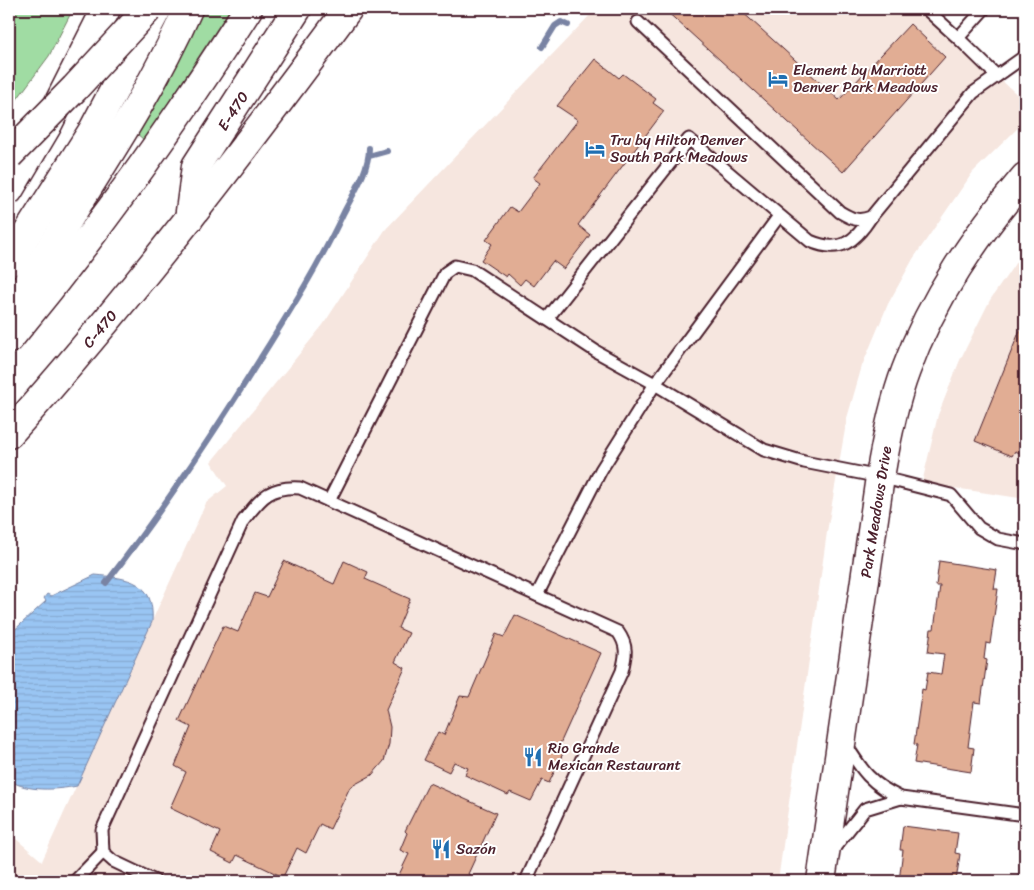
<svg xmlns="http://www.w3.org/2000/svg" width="1034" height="890" viewBox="0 0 1034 890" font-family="Sriracha,sans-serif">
  <defs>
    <pattern id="water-rules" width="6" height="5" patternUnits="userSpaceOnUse" patternTransform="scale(1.25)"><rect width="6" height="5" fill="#99c5f3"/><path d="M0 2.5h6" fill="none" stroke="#85a9d0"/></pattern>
  </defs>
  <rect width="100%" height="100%" fill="#fff"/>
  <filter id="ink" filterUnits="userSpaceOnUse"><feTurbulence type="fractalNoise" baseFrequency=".02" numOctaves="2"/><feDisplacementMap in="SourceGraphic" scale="10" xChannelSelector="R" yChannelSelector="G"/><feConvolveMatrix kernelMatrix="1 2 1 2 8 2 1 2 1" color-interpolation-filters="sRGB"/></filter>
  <g filter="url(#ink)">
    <g fill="#f6e6df">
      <polygon points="602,9 924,9 1025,102 1025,121 973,172 913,259 888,304 862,366 847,418 827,532 778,881 9,881 9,833 42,861 206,503 227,486 211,462 323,325 385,230 591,14"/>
      <polygon points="1025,249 1025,499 922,483 938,415 960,360 990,300"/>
    </g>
    <g fill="#a0dca3" stroke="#757e67">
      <polygon points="9,9 73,9 49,56 9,110"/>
      <polygon points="200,9 230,9 144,140 136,133"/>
    </g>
    <path fill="url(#water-rules)" stroke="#7983a3" d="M95 575C129 578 155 581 152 622L77 786C56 790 27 792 9 780V635L46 601 44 598 47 594 51 596Z"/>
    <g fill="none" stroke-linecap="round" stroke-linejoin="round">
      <g stroke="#7983a3" stroke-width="6">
        <polyline points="542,47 555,26 561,22 568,25"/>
        <polyline points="369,156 387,151"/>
        <path d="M106 583C162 511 212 436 260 359 290 311 319 265 343 214 353 194 369 171 369 148"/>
        <polyline points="1020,877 1025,873"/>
      </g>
    </g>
    <g fill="#e1ad94" stroke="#4a1f2b">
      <polygon points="664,9 739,9 839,100 910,24 945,57 843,172"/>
      <polygon points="595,59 619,78 623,74 656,99 653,103 664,111 578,225 590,235 564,269 553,261 534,286 525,279 520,285 508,274 506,277 481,260 492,244 486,240 510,207 518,212 540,183 533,178 578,120 557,106"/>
      <polygon points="1020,330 1025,332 1025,455 1015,451 1012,456 975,441"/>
      <polygon points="284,561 334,584 344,561 368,572 365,579 410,599 398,628 409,633 395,662 405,668 386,710 390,727 389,744 384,761 372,775 350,787 330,829 320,824 306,853 297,848 283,877 237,855 233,863 211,852 220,832 170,808 186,772 175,766 191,727 179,721 223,626 238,632 255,593 267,597"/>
      <polygon points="939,561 997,570 994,589 998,589 990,644 986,643 984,659 987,660 981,703 974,702 968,747 974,748 971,772 914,763 917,745 914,744 922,689 925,690 928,672 941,674 944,654 928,652 931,629 934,629 940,586 936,586"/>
      <polygon points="515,615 601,653 559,746 565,749 549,783 542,780 531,801 510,792 508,795 465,775 468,768 454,762 449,772 424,760 438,732 444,735 460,696 469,697 496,634 504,637"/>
      <polygon points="429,783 496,813 468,874 483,881 396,881 409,854 400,850 407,833 405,831"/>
      <polygon points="903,826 958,833 955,853 960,854 956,881 899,881 903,850 900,850"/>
    </g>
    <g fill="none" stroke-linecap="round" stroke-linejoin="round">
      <defs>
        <g id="lane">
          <polyline points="926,9 958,38"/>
          <polyline points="984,9 958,38 997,76"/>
          <path d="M638 22 840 212C852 219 858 222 871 217L973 93 1025 56"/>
          <path d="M547 319 689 139 810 241C840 254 855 242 871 217"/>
          <polyline points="329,501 445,273 455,266 472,270 597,352 655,384 779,216"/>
          <polyline points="537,595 601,470 655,384 764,450 804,462 880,477 951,495 979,528 998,539 1025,544"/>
          <path d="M845 743C862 771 871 784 901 798L1025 815"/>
          <polyline points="834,848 865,809 901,798"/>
          <polyline points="75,881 103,852"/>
          <path d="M155 881 113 861 103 852 102 830 243 521C261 498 269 486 300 488L618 632C628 646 626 655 622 671L526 881"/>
        </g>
        <path id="secondary" d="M821 881 880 477C886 441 893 404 906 370 932 298 976 235 1025 177"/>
        <g id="highway">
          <polyline points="9,190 47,126 106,9"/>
          <polyline points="189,219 196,166 297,9"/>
          <polyline points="9,262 93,130 157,9"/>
          <path d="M9 308C36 274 58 235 82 197 120 137 159 75 188 9"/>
          <path d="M9 339C96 234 175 124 248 9"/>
          <path d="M9 434C130 299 240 155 348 9"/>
        </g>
      </defs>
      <use href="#lane" stroke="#4a1f2b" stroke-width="15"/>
      <use href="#secondary" stroke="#4a1f2b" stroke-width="31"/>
      <use href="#highway" stroke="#4a1f2b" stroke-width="31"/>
      <use href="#lane" stroke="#fff" stroke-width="11"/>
      <use href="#secondary" stroke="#fff" stroke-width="28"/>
      <use href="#highway" stroke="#fff" stroke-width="28"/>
      <defs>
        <polyline id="highway-bridge" points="9,155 75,88 148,9"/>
      </defs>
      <use href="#highway-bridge" stroke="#4a1f2b" stroke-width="31" stroke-linecap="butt"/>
      <use href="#highway-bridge" stroke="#fff" stroke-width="28"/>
    </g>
  </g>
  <defs>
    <symbol id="hotel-bare" viewBox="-9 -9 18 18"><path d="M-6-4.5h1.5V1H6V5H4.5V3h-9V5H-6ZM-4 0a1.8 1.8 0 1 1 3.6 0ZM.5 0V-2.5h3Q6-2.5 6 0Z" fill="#1f6fb2" stroke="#fff" stroke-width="2.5" paint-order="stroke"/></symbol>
    <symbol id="restaurant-bare" viewBox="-9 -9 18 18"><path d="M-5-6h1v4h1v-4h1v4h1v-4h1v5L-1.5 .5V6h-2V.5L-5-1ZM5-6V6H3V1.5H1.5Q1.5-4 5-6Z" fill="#1f6fb2" stroke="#fff" stroke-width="2.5" paint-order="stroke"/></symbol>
  </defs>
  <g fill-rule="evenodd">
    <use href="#hotel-bare" x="764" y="65" width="28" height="28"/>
    <use href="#hotel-bare" x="581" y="135" width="28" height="28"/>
    <use href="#restaurant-bare" x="519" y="743" width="28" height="28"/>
    <use href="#restaurant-bare" x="427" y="835" width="28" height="28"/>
  </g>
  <g text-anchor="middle" stroke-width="4" stroke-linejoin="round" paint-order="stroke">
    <g font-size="15" fill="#4a1f2b" stroke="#fff" text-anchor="start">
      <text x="793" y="75">Element by Marriott<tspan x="793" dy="17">Denver Park Meadows</tspan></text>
      <text x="610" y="145">Tru by Hilton Denver<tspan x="610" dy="17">South Park Meadows</tspan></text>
      <text x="548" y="753">Rio Grande<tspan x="548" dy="17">Mexican Restaurant</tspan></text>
      <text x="456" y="854">Sazón</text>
    </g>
    <g font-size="15" fill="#4a1f2b" stroke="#fff">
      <text transform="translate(233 111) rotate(-57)" y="5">E-470</text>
      <text transform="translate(100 329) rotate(-50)" y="5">C-470</text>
      <text transform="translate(876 512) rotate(-81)" y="5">Park Meadows Drive</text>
    </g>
  </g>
  <rect width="1034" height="890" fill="none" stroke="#fff" stroke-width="30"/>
  <rect x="15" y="15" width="1004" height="860" fill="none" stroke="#4a1f2b" stroke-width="2" filter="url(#ink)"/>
</svg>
